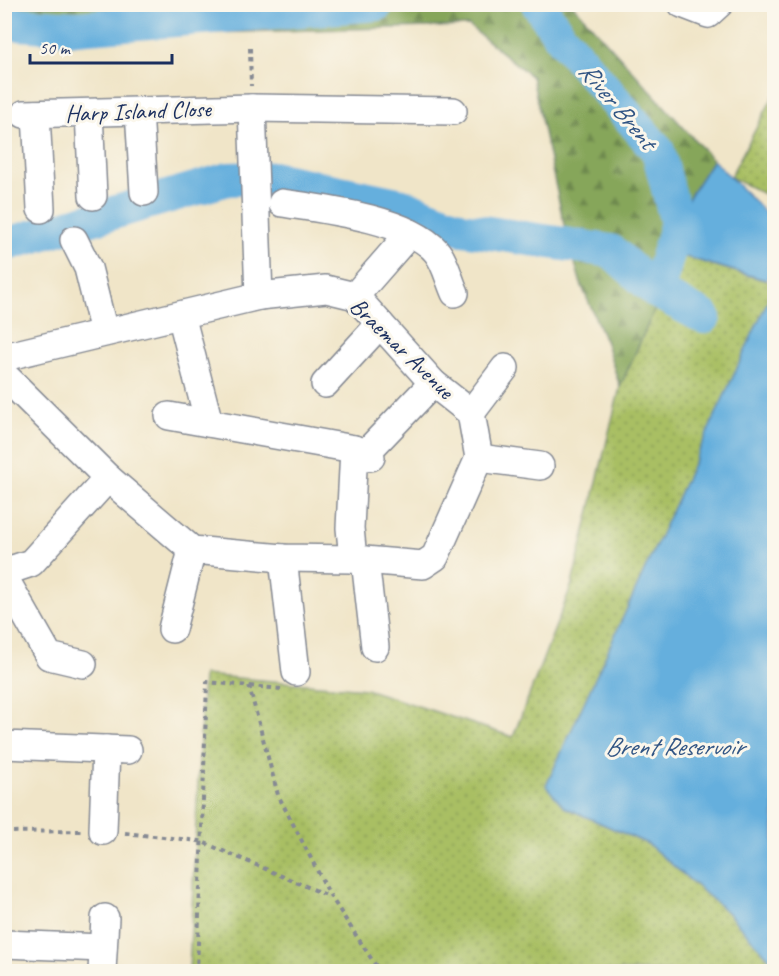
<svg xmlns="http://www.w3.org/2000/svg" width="779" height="976" viewBox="0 0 779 976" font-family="Caveat,sans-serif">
  <defs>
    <pattern id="grass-dots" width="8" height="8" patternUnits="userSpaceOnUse" patternTransform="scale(1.5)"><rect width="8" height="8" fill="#a9bf64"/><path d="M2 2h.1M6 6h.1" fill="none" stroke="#899c56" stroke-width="1.8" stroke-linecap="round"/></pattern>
    <pattern id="forest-firs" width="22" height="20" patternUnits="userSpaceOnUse" patternTransform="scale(1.5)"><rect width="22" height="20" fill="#86a65a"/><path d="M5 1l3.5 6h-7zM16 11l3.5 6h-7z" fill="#6d884e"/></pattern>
  </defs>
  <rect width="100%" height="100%" fill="#fbf7ec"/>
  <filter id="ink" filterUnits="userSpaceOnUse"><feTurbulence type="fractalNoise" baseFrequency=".0167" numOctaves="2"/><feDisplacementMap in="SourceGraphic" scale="12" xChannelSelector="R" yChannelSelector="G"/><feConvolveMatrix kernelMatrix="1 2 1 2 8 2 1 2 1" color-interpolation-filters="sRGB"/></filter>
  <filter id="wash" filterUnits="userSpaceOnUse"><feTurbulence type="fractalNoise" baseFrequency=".008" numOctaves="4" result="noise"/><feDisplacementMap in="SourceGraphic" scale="24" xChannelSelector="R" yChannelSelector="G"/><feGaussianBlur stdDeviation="1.35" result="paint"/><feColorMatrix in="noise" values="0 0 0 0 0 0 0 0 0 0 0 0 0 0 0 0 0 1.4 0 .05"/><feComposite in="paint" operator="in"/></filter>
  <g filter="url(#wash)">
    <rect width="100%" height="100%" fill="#f0e5c8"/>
    <g fill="url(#grass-dots)" stroke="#627761" stroke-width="1.5">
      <polygon points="774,95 774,199 730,177"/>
      <polygon points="679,255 774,283 774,287 564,807 648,844 726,911 774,963 774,971 189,972 203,675 366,689 513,737 572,584 620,387"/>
    </g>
    <polygon fill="url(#forest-firs)" stroke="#506a5c" stroke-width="1.5" points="4,5 573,5 713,160 660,243 679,255 620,387 606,343 581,284 565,229 532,77 469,26 13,38 5,37"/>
    <g fill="#65afdd" stroke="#406f9e" stroke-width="1.5">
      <polygon points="713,160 774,221 774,269 766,280 679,255 660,243"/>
      <polygon points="774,287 774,963 726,911 648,844 564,807 546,786"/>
    </g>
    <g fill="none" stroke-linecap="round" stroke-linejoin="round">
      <g stroke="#65afdd" stroke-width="34">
        <polyline points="538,4 560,36 658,151 677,223 774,249"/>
        <polyline points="4,23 76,28 377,4"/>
        <polyline points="4,245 228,179 272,178 402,205 462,229 611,251 657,292 704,317"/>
        <polyline points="657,292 677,223"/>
      </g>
    </g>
  </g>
  <g filter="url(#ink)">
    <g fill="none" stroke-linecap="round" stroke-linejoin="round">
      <defs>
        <g id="minor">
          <polyline points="682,4 708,14 719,4"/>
          <polyline points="252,108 259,296"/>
          <polyline points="139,111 144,192"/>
          <polyline points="89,113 93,196"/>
          <polyline points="24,114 252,108 453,111"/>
          <polyline points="36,114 41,209"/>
          <path d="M282 203C323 209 408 219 436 251 445 261 449 280 455 293"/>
          <polyline points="74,240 88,268 104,332"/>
          <polyline points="355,296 410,233"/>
          <polyline points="181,315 209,423"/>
          <polyline points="4,357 259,296 326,289 355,296 433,383 471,413 479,458 435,557 423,565 353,559 283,558 192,550 108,478 4,375"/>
          <polyline points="325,384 380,324"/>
          <polyline points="471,413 505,368"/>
          <polyline points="169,416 354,449 363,456 371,457"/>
          <polyline points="363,456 433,383"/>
          <polyline points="479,458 540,466"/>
          <polyline points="283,558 296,672"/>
          <polyline points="353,559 350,528 354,449"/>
          <polyline points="365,560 375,647"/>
          <polyline points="4,572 31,563 108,478"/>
          <polyline points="4,577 49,656 83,664"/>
          <polyline points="172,629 192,550"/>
          <polyline points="4,745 128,750"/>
          <polyline points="103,831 106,749"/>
          <polyline points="4,944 103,948"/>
          <polyline points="102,971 105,918"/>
        </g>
      </defs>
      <use href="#minor" stroke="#868a93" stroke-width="30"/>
      <g stroke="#868a93" stroke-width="4" stroke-dasharray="4.5 4.5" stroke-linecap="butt">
        <polyline points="250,48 251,86"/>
        <polyline points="249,686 278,795 331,897 380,972"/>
        <polyline points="4,832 82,831"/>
        <polyline points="125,833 200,841 331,897"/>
        <polyline points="197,972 207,682 282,689"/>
      </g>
      <use href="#minor" stroke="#fff" stroke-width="27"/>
    </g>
  </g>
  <g text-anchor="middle" stroke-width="6" stroke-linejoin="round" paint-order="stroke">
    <g font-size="24" fill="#1b2f5e" stroke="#fbf7ec">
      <text transform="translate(138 111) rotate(-2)" y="8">Harp Island Close</text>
      <text transform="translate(402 348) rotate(44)" y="8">Braemar Avenue</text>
    </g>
    <g font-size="26" font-style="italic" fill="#315584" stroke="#fbf7ec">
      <text transform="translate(618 105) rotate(50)" y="9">River Brent</text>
      <text x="674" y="755">Brent Reservoir</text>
    </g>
  </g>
  <rect width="779" height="976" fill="none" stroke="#fbf7ec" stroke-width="24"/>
  <path d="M30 54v9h142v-9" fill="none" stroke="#1b2f5e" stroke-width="3"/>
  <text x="39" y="54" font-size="18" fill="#1b2f5e" stroke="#fbf7ec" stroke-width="4.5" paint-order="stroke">50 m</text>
</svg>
